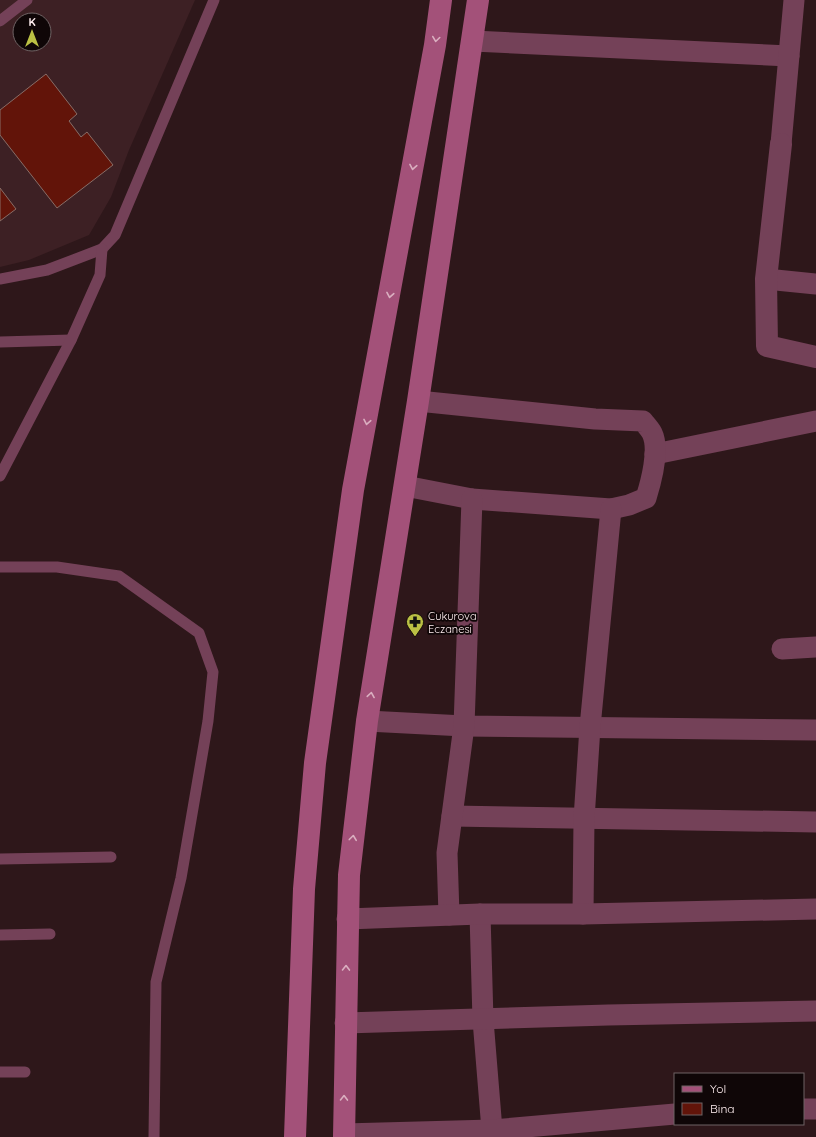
<svg xmlns="http://www.w3.org/2000/svg" width="816" height="1137" viewBox="0 0 816 1137" font-family="Quicksand,sans-serif">
  <rect width="100%" height="100%" fill="#2e171a"/>
  <path fill="#3d2024" fill-rule="evenodd" d="M0 0H195L129 150 111 197 89 235 29 260 0 267ZM20 20H44V44H20Z"/>
  <g fill="#621409" stroke="#886d67">
    <polygon points="46,74 77,114 69,121 81,137 87,132 113,165 57,208 0,135 0,110"/>
    <polygon points="0,188 16,209 0,221"/>
  </g>
  <g fill="none" stroke-linecap="round" stroke-linejoin="round">
    <g stroke="#744158" stroke-width="11">
      <polyline points="0,21 27,0"/>
      <polyline points="0,279 47,270 102,249 115,235 214,0"/>
      <polyline points="0,342 71,340"/>
      <polyline points="0,476 71,340 100,275 102,249"/>
      <polyline points="0,567 57,567 119,576 199,633 213,672 208,721 181,878 156,982 154,1137"/>
      <polyline points="0,859 111,857"/>
      <polyline points="0,935 50,934"/>
      <polyline points="0,1072 25,1072"/>
    </g>
    <g stroke="#744158" stroke-width="21">
      <polyline points="473,41 789,56"/>
      <polyline points="781,144 794,0"/>
      <polyline points="766,279 816,284"/>
      <polyline points="655,454 816,421"/>
      <path d="M405 486 472 499 611 509 629 505 646 498C651 482 660 449 652 433 650 429 646 425 643 421L595 419 418 401"/>
      <polyline points="782,649 816,647"/>
      <polyline points="367,721 464,726 816,730"/>
      <polyline points="452,816 816,822"/>
      <polyline points="480,914 483,1020 492,1130"/>
      <polyline points="583,914 584,819 590,727 611,509"/>
      <polyline points="449,915 447,853 464,726 472,499"/>
      <polyline points="347,919 480,914 583,914 816,909"/>
      <polyline points="345,1023 608,1015 816,1011"/>
      <polyline points="803,1109 816,1109"/>
      <polyline points="344,1134 492,1130 675,1114"/>
    </g>
    <polyline stroke="#744158" stroke-width="22" points="781,144 766,279 767,346 816,357"/>
    <g stroke="#a35179" stroke-width="22">
      <polyline points="295,1137 304,889 315,763 353,490 435,45 441,0"/>
      <polyline points="344,1137 349,875 367,721 418,401 478,0"/>
    </g>
  </g>
  <defs><path id="oneway-chevron" d="M-2-3.5L2.5 0L-2 3.5" fill="none" stroke-width="1.6" stroke-linecap="round" stroke-linejoin="round"/></defs>
  <g stroke="#daafc0">
    <use href="#oneway-chevron" transform="translate(436 39) rotate(98)"/>
    <use href="#oneway-chevron" transform="translate(413 167) rotate(100)"/>
    <use href="#oneway-chevron" transform="translate(390 295) rotate(100)"/>
    <use href="#oneway-chevron" transform="translate(367 422) rotate(101)"/>
    <use href="#oneway-chevron" transform="translate(371 695) rotate(-81)"/>
    <use href="#oneway-chevron" transform="translate(353 838) rotate(-83)"/>
    <use href="#oneway-chevron" transform="translate(346 968) rotate(-89)"/>
    <use href="#oneway-chevron" transform="translate(344 1098) rotate(-89)"/>
  </g>
  <defs>
    <symbol id="pharmacy-pin" viewBox="-11 -11 22 30"><path d="M0 17L-7.5 6A9.5 9.5 0 1 1 7.5 6Z" fill="#bbc044" stroke="#0f0607"/><path d="M-2-6h4v4h4v4h-4v4h-4v-4h-4v-4h4Z" fill="#111"/></symbol>
  </defs>
  <g fill-rule="evenodd">
    <use href="#pharmacy-pin" x="405" y="612" width="20" height="27"/>
  </g>
  <g text-anchor="middle" stroke-width="3.5" stroke-linejoin="round" paint-order="stroke">
    <g font-size="11" fill="#ffeef0" stroke="#0f0607" text-anchor="start">
      <text x="428" y="620">Cukurova<tspan x="428" dy="13">Eczanesi</tspan></text>
    </g>
  </g>
  <rect x="674" y="1073" width="130" height="52" fill="#0f0607" stroke="#6f6364"/>
  <rect x="682" y="1086" width="20" height="6" fill="#a35179" stroke="#6f6364"/>
  <text x="710" y="1093" font-size="12" fill="#ffeef0">Yol</text>
  <rect x="682" y="1103" width="20" height="12" fill="#621409" stroke="#6f6364"/>
  <text x="710" y="1113" font-size="12" fill="#ffeef0">Bina</text>
  <g transform="translate(32 32)"><circle r="19" fill="#0f0607" stroke="#6f6364"/>
  <path d="M0-3L7 15L0 10L-7 15Z" fill="#bbc044"/>
  <text y="-6" font-size="11" font-weight="bold" text-anchor="middle" fill="#ffeef0">K</text>
  </g>
</svg>
